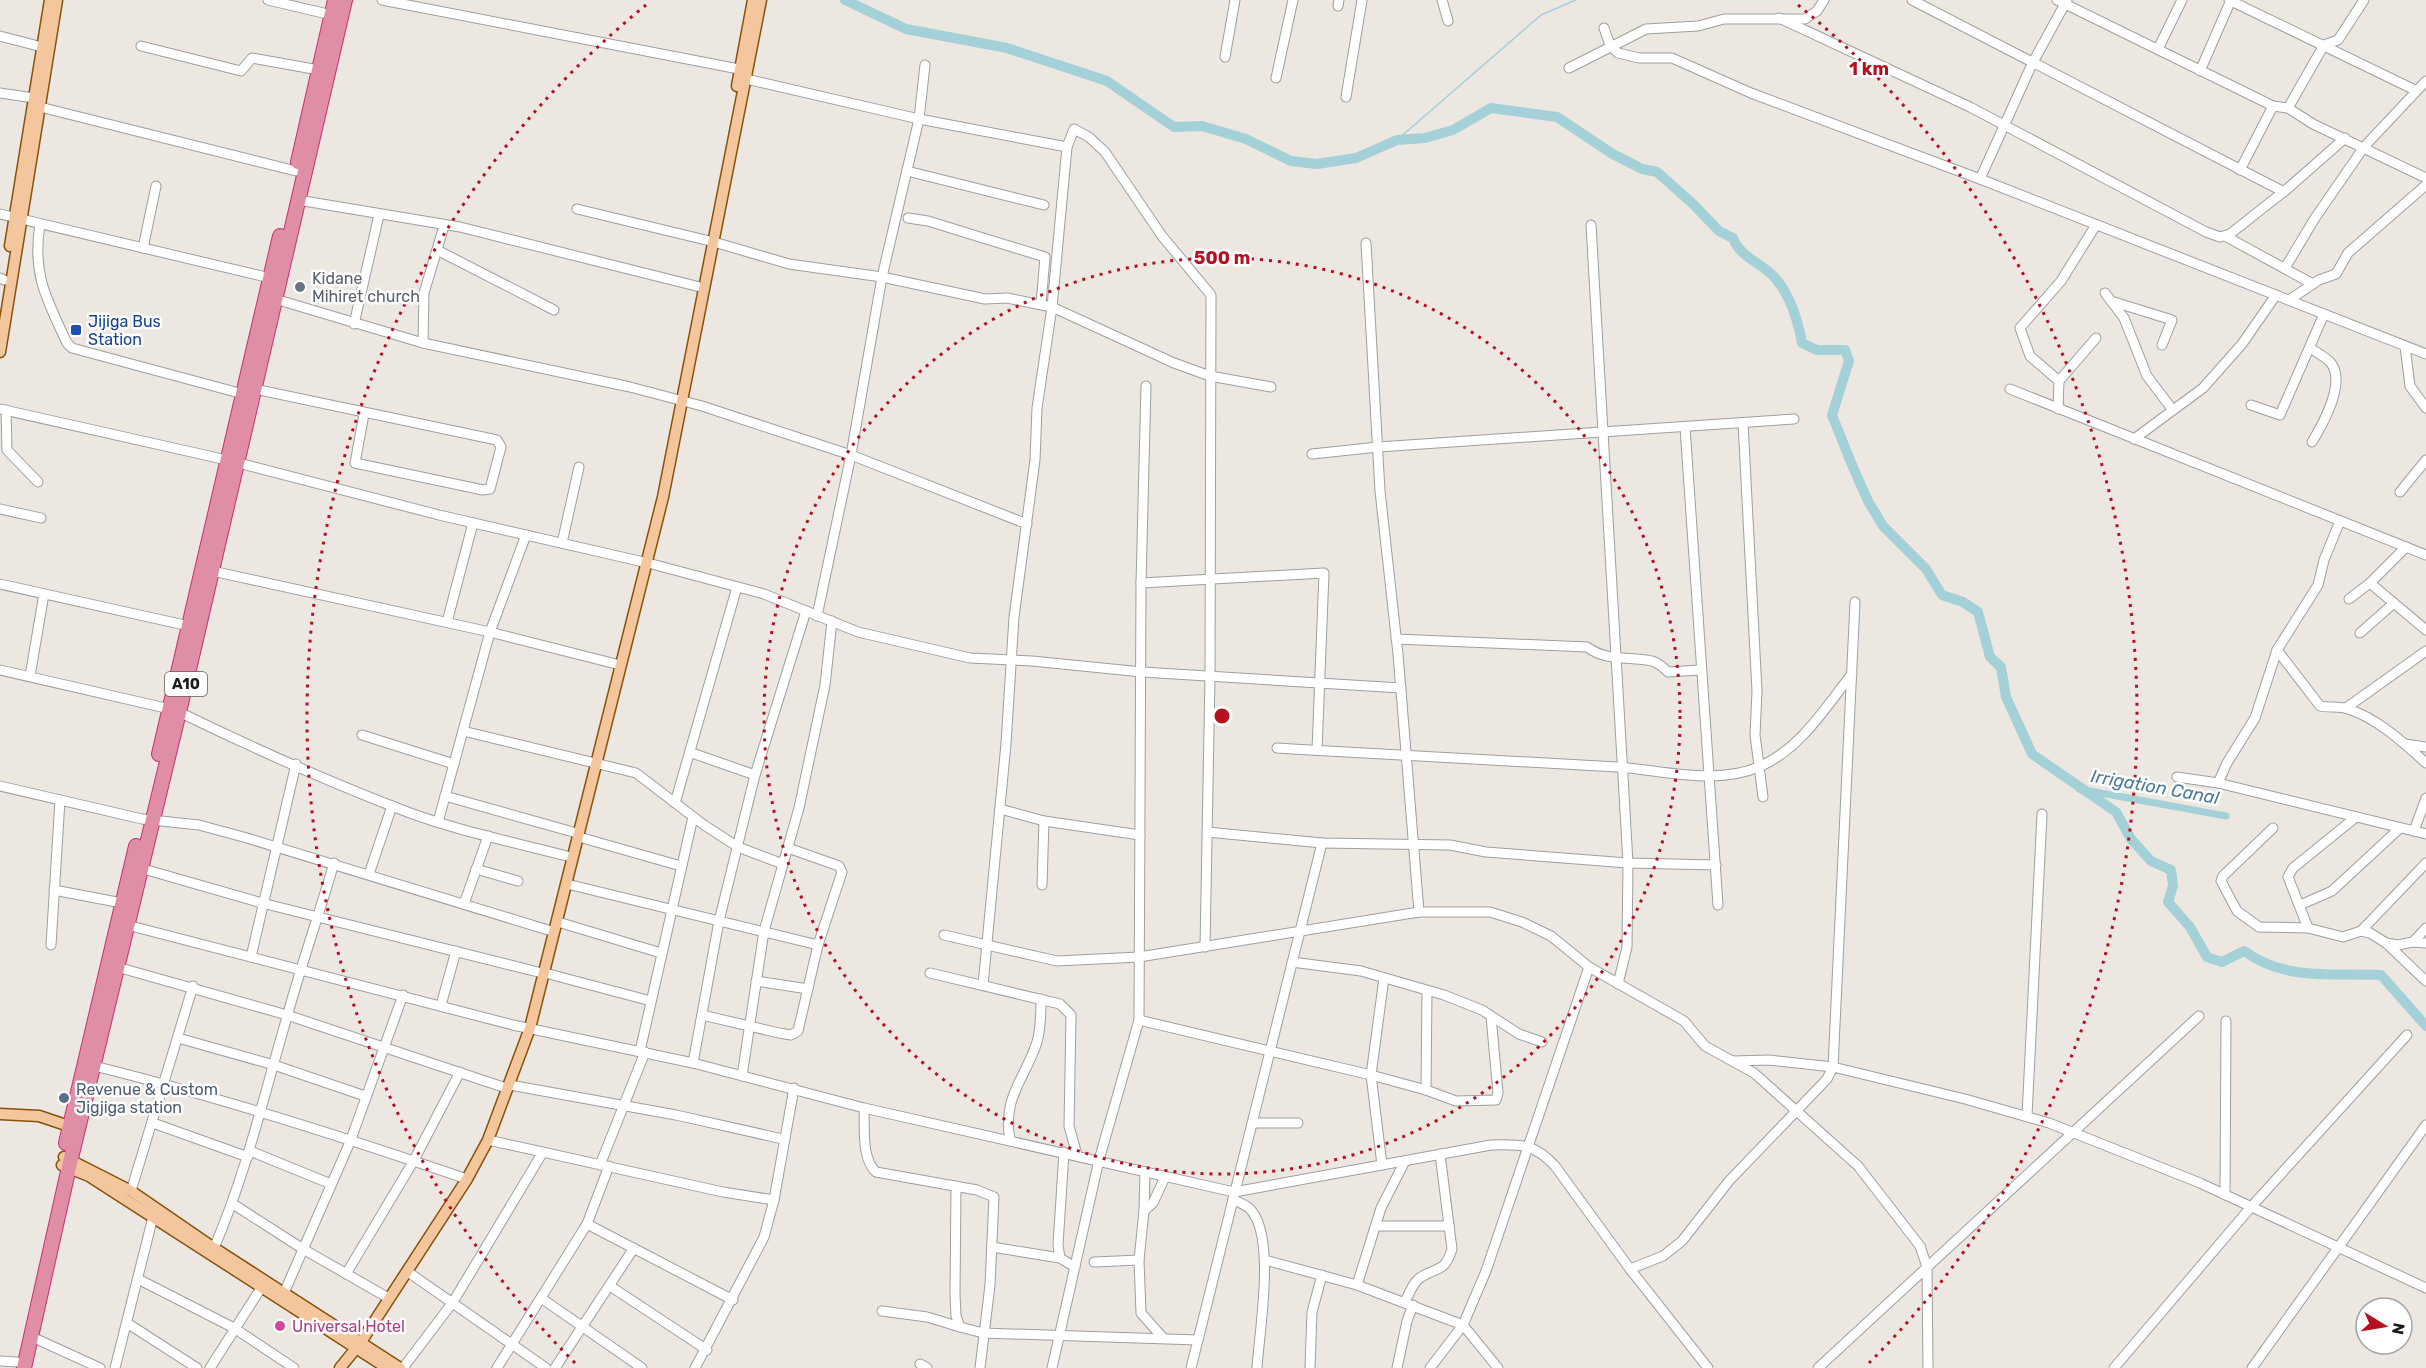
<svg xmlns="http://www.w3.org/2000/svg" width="2426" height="1368" viewBox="0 0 2426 1368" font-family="Rubik,sans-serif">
  <rect width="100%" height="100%" fill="#ece7e1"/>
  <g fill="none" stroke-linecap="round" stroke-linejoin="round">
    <polyline stroke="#a4d0d7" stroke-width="1.5" points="1397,140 1541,15 1576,0"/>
    <polyline stroke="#a4d0d7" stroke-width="7" points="2079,789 2226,816"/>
    <path stroke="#a4d0d7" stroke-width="10" d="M845 0 906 29 1007 48 1107 81 1174 127 1202 126 1246 139 1291 161 1317 164 1356 158 1397 140 1425 138 1453 130 1491 108 1557 117 1611 153 1642 169 1657 172 1692 203 1719 231 1733 238C1740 258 1763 263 1776 279 1791 297 1798 321 1802 343L1817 350H1845L1849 361 1832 415 1852 465 1868 501 1883 526 1926 569 1942 595 1963 602 1978 612 1990 657 2001 667 2006 697 2032 754 2116 812 2131 839 2151 861 2171 870 2173 886 2168 902 2190 927 2207 957 2222 962 2244 951C2285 981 2332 973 2381 975L2426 1026"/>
    <defs>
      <g id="minor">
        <polyline points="268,0 336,16"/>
        <polyline points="382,0 744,70"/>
        <polyline points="1442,0 1448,21"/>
        <polyline points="1912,0 2284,192"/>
        <polyline points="2057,0 2273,106 2288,108 2313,124 2426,178"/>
        <polyline points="2229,0 2415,90"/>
        <polyline points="1338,6 1339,0"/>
        <polyline points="1779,18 1970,107 2206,232 2220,237 2230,234 2287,189 2345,138"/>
        <polyline points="1604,28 1610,45 1618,53 1639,58 1672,58 1751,93 1980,179 2426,354"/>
        <polyline points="0,36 42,47"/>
        <polyline points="141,46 241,71 252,58 319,70"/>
        <polyline points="2158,49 2182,0"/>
        <polyline points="1225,57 1235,0"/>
        <polyline points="1569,68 1646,29 1698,26 1724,19 1805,19 1817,11 1824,0"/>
        <polyline points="2200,71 2231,0"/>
        <polyline points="1276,78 1293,0"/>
        <polyline points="746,79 919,119 1067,147 1074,129 1089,137 1105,152 1162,236 1211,295 1210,677 1205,947"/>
        <polyline points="0,93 34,98"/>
        <polyline points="1346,97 1362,0"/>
        <polyline points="40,107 296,171"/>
        <polyline points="2288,108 2324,45 2338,40 2364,0"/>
        <polyline points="2240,170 2273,106"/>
        <polyline points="907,171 1044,205"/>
        <polyline points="1980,179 2032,64 2067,0"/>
        <polyline points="298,200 460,227 700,287"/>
        <polyline points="577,209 714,242 789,264 882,277 985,299 1007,298 1052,307 1174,363 1210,376 1271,387"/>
        <polyline points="0,214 270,278"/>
        <polyline points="908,218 928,221 1045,257 1041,304"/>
        <path d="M40 224C32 274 46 298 67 343L72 348 243 394"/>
        <polyline points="1591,225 1628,863 1627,947 1618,984"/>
        <polyline points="2225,236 2313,284"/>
        <polyline points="1366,243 1380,491 1398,654 1419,912"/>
        <polyline points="143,248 156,186"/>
        <polyline points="437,250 554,310"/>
        <polyline points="2285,268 2315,218 2364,147 2426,81"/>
        <polyline points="0,278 4,280"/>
        <polyline points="2105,293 2124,318 2147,376 2172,409"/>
        <polyline points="275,299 423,343 630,387 702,406 851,455 1027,524"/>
        <polyline points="2289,300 2319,280 2336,274 2348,253 2426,185"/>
        <polyline points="2111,301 2172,320 2162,345"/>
        <polyline points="354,324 379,215"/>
        <polyline points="423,343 424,293 444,226"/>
        <polyline points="2405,346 2410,386 2426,408"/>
        <path d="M2310 348C2316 352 2324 356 2330 362 2347 381 2323 424 2312 442"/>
        <polyline points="2059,381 2096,338"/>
        <polyline points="254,389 497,440 501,447 490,489 483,490 355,463 364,414"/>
        <polyline points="2010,389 2426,555"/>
        <polyline points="2251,405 2280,415 2324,314"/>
        <polyline points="0,409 227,460 439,515 648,563 764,594 858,632 970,658 1032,661 1142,672 1401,688"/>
        <polyline points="2058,409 2059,381 2030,356 2020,328 2061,281 2096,225"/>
        <polyline points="6,410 7,450 38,482"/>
        <polyline points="1743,423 1757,691 1755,735 1763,797"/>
        <polyline points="1685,427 1718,905"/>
        <polyline points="2134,439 2203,388 2242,344 2276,295"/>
        <polyline points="1312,454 1378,447 1794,419"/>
        <polyline points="2400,492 2426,460"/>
        <polyline points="0,509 41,518"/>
        <polyline points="562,543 579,467"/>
        <polyline points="212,571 490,632 616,664"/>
        <polyline points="1141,583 1324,573 1317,750"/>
        <polyline points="2370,583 2426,630"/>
        <polyline points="0,584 189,626"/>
        <polyline points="2349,599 2370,583 2406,547"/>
        <polyline points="817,616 851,455 882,277 919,119 925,65"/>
        <polyline points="447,622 473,523"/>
        <polyline points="2360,633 2394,603"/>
        <path d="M1396 639 1587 647C1607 662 1630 656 1652 661 1658 663 1664 668 1668 672L1700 670"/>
        <path d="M2277 650 2320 706C2329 708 2340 706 2348 709 2377 718 2404 743 2426 763"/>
        <polyline points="0,670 170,709"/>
        <polyline points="30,676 44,594"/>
        <polyline points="2346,708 2426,651"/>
        <path d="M179 712C249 746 320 778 392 806 448 829 509 841 567 856"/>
        <polyline points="463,731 636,773 704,825 738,847 783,864"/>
        <polyline points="362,735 454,764"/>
        <polyline points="2405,744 2426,747"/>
        <path d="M1277 748C1390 755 1503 761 1617 767 1662 770 1717 786 1761 766 1801 748 1825 708 1852 674"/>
        <polyline points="692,753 755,775"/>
        <polyline points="2177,777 2218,783 2426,834"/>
        <polyline points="2218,783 2227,763 2255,718 2277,650 2318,585 2324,560 2340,521"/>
        <polyline points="0,786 142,819 199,825 247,838 548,930"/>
        <polyline points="445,796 573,832"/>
        <polyline points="675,803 737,587"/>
        <polyline points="1000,809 1044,821 1140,835"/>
        <polyline points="438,822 490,632 526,535"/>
        <polyline points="2273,828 2223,876 2221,881 2237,911 2259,927 2308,928 2343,937 2361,931 2370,933 2386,943 2398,945 2413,942 2426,943"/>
        <polyline points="2414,831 2426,798"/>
        <polyline points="1207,832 1322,843 1450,845 1486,852 1628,863 1716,865"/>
        <polyline points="579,837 681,866"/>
        <polyline points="140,868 262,903 538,972"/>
        <polyline points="476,869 518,881"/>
        <polyline points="369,874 392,806"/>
        <polyline points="567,884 818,945"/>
        <polyline points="1042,885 1044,821"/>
        <polyline points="54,890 122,903"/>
        <polyline points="464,904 488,836"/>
        <polyline points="2300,905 2332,891 2400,828"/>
        <polyline points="558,922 661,953"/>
        <path d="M127 925 513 1025 693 1063 864 1108 1234 1192 1491 1145C1520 1144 1534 1143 1555 1166L1630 1269 1708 1368"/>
        <polyline points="2308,928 2288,877 2293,868 2356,817"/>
        <polyline points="2361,931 2426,863"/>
        <polyline points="944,935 1057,961 1139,957 1419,912 1490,912 1522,922 1551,936 1589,967 1684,1021 1705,1046 1754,1073 1858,1166 1920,1246 1927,1267 1928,1368"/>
        <polyline points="2413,942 2426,928"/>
        <polyline points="2386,943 2426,981"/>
        <polyline points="51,945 60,800"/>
        <polyline points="251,957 296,764"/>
        <polyline points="1292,962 1361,971 1444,995 1482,1010 1519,1034 1542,1042"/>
        <polyline points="117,967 287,1015 503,1087"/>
        <polyline points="545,973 651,1001"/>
        <polyline points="930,973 1060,1004 1071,1015 1069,1126 1077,1155"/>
        <polyline points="756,981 808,989"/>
        <polyline points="983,985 1006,744 1014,617 1035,460 1037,408 1052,307 1067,147"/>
        <polyline points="441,1005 456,951"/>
        <polyline points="702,1015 779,1033 791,1035 798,1031 818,945 842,872 839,866 788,848"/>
        <polyline points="1139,1020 1371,1075 1426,1090 1456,1101 1496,1100 1498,1093 1491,1016"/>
        <polyline points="178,1038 274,1065 365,1096"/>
        <polyline points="640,1051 693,817"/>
        <polyline points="1733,1061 1769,1060 1833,1067 1965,1099 2049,1123 2200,1183 2426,1288"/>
        <polyline points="693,1063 719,921 755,775 806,611"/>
        <path d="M94 1066C220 1097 344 1137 467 1179"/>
        <polyline points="742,1076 764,931 799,808 825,685 832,621"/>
        <polyline points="510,1085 676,1115 783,1139"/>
        <polyline points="1426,1090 1427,991"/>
        <path d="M864 1108C865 1128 861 1158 876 1172L977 1190 994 1197 990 1285 980 1368"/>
        <polyline points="2027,1116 2042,814"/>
        <polyline points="153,1123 248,1157"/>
        <polyline points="1252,1123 1298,1123"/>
        <polyline points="488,1140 723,1192 774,1200"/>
        <path d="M1010 1140C1002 1097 1025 1079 1037 1042 1041 1028 1041 1013 1041 999"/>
        <polyline points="250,1151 331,1184"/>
        <polyline points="1064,1152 1058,1245 1060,1258 1075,1267"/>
        <polyline points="600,1165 645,1052"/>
        <polyline points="1382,1165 1371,1075 1384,978"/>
        <polyline points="956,1186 955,1294 956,1316 960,1327 983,1333 1198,1340"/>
        <polyline points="131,1191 193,986"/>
        <polyline points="2225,1195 2226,1021"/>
        <path d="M1233 1199C1238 1202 1245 1205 1249 1208 1277 1234 1259 1332 1257 1368"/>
        <polyline points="233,1204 303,1249 385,1296"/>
        <polyline points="1144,1211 1145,1172"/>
        <polyline points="587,1224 733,1300"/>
        <polyline points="1376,1226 1449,1226"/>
        <polyline points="992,1247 1060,1258"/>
        <path d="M214 1248C246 1174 264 1095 287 1017 301 965 319 915 334 863"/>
        <polyline points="1265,1260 1357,1285 1463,1325 1498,1368"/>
        <polyline points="1094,1262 1139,1260"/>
        <polyline points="1630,1269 1663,1256 1682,1241 1729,1181 1827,1079 1833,1067 1855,602"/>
        <polyline points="408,1272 546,1368"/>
        <polyline points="346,1274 413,1162 460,1072"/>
        <polyline points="138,1279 234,1328 294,1368"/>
        <polyline points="1357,1285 1381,1208 1405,1161"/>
        <polyline points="610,1286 707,1350"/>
        <polyline points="284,1293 350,1142 403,995"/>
        <polyline points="541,1298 642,1368"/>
        <path d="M1405 1302C1409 1294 1413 1282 1421 1277 1438 1267 1445 1272 1452 1249L1440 1154"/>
        <polyline points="882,1311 927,1317 960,1327"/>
        <polyline points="127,1323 197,1368"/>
        <polyline points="32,1337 100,1368"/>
        <polyline points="1163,1338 1141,1313 1139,1260 1144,1211 1153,1203 1165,1177"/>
        <polyline points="0,1361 17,1362"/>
        <polyline points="920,1364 927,1368"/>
        <polyline points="115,1368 153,1217"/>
        <polyline points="210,1368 261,1288"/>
        <polyline points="403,1368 453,1302 543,1152"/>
        <polyline points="497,1368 587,1224 609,1166"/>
        <polyline points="555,1368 634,1248"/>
        <polyline points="695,1368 764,1237 774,1200 794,1088"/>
        <polyline points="1052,1368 1099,1160 1139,1020 1141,583 1146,386"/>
        <polyline points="1191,1368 1322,843"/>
        <polyline points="1310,1368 1312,1312 1322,1275"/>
        <polyline points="1397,1368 1407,1321 1413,1305"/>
        <polyline points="1430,1368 1463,1325 1486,1271 1589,967"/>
        <polyline points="1818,1368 2199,1016"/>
        <polyline points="2114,1368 2251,1207 2407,1035"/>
        <polyline points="2252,1368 2426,1125"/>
      </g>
      <g id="major">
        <polyline points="737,86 753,0"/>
        <polyline points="10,246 50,0"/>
        <polyline points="0,352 57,0"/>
        <polyline points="0,1114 39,1116 75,1128"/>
        <polyline points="64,1157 131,1191 214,1248 400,1368"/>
        <polyline points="62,1165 89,1176 387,1368"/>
        <polyline points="340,1368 361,1342 467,1179 488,1140 530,1028 663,497 761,0"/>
      </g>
      <g id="highway">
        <polyline points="298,162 335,0"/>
        <polyline points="159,754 280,236"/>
        <polyline points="66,1143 136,846"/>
        <polyline points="24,1368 71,1158 179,712 345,0"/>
      </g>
    </defs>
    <use href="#minor" stroke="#9f9f9f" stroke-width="11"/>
    <use href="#major" stroke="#87520b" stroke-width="13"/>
    <use href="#highway" stroke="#c83073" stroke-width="16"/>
    <use href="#minor" stroke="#fff" stroke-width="9"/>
    <use href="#major" stroke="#f4c69e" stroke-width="10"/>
    <use href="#highway" stroke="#df8ea5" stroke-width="14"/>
  </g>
  <g fill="none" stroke="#b70f20" stroke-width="3" stroke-dasharray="3 6">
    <circle cx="1222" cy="716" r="458"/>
    <path d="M575 1363A915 915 0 0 1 646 5M1798 5A915 915 0 0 1 1869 1363"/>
  </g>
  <circle fill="#6b7280" stroke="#fff" stroke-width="2" cx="300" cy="287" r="6"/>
  <rect fill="#1a4fb4" stroke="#fff" stroke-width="2" x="70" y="324" width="12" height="12" rx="3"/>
  <circle fill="#5c6f8a" stroke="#fff" stroke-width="2" cx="64" cy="1098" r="6"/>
  <circle fill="#d1479c" stroke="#fff" stroke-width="2" cx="280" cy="1326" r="6"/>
  <g text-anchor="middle" stroke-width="5" stroke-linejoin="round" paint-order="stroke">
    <rect fill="#fff" stroke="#5f5f5f" stroke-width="1.5" x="165" y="672" width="42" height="24" rx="4.5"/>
    <g font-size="15" font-weight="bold" fill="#1b1b1b">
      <text x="186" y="689">A10</text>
    </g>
    <g font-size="16" fill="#5b616d" stroke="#fff" text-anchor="start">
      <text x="312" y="284">Kidane<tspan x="312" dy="18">Mihiret church</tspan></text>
    </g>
    <g font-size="16" fill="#164399" stroke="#fff" text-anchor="start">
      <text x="88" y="327">Jijiga Bus<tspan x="88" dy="18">Station</tspan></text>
    </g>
    <g font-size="16" fill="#4e5e75" stroke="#fff" text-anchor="start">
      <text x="76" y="1095">Revenue &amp; Custom<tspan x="76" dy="18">Jigjiga station</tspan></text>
    </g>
    <g font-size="16" fill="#b23c85" stroke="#fff" text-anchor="start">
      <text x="292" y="1332">Universal Hotel</text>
    </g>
    <g font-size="18" font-style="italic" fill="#4d7b9b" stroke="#fff">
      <text transform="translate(2155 787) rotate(10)" y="6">Irrigation Canal</text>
    </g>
  </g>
  <circle cx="1222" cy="716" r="9" fill="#b70f20" stroke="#fff" stroke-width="3"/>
  <g font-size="18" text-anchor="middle" font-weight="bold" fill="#b70f20" stroke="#fff" stroke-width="5" stroke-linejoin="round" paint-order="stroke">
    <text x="1869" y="75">1 km</text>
    <text x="1222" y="264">500 m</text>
  </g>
  <g transform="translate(2384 1326) rotate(101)"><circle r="28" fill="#ffffff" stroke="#a4a4a4" stroke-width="1.5"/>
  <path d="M0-4.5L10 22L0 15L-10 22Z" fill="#b70f20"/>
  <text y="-9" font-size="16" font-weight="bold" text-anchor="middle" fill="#1b1b1b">N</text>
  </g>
</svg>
